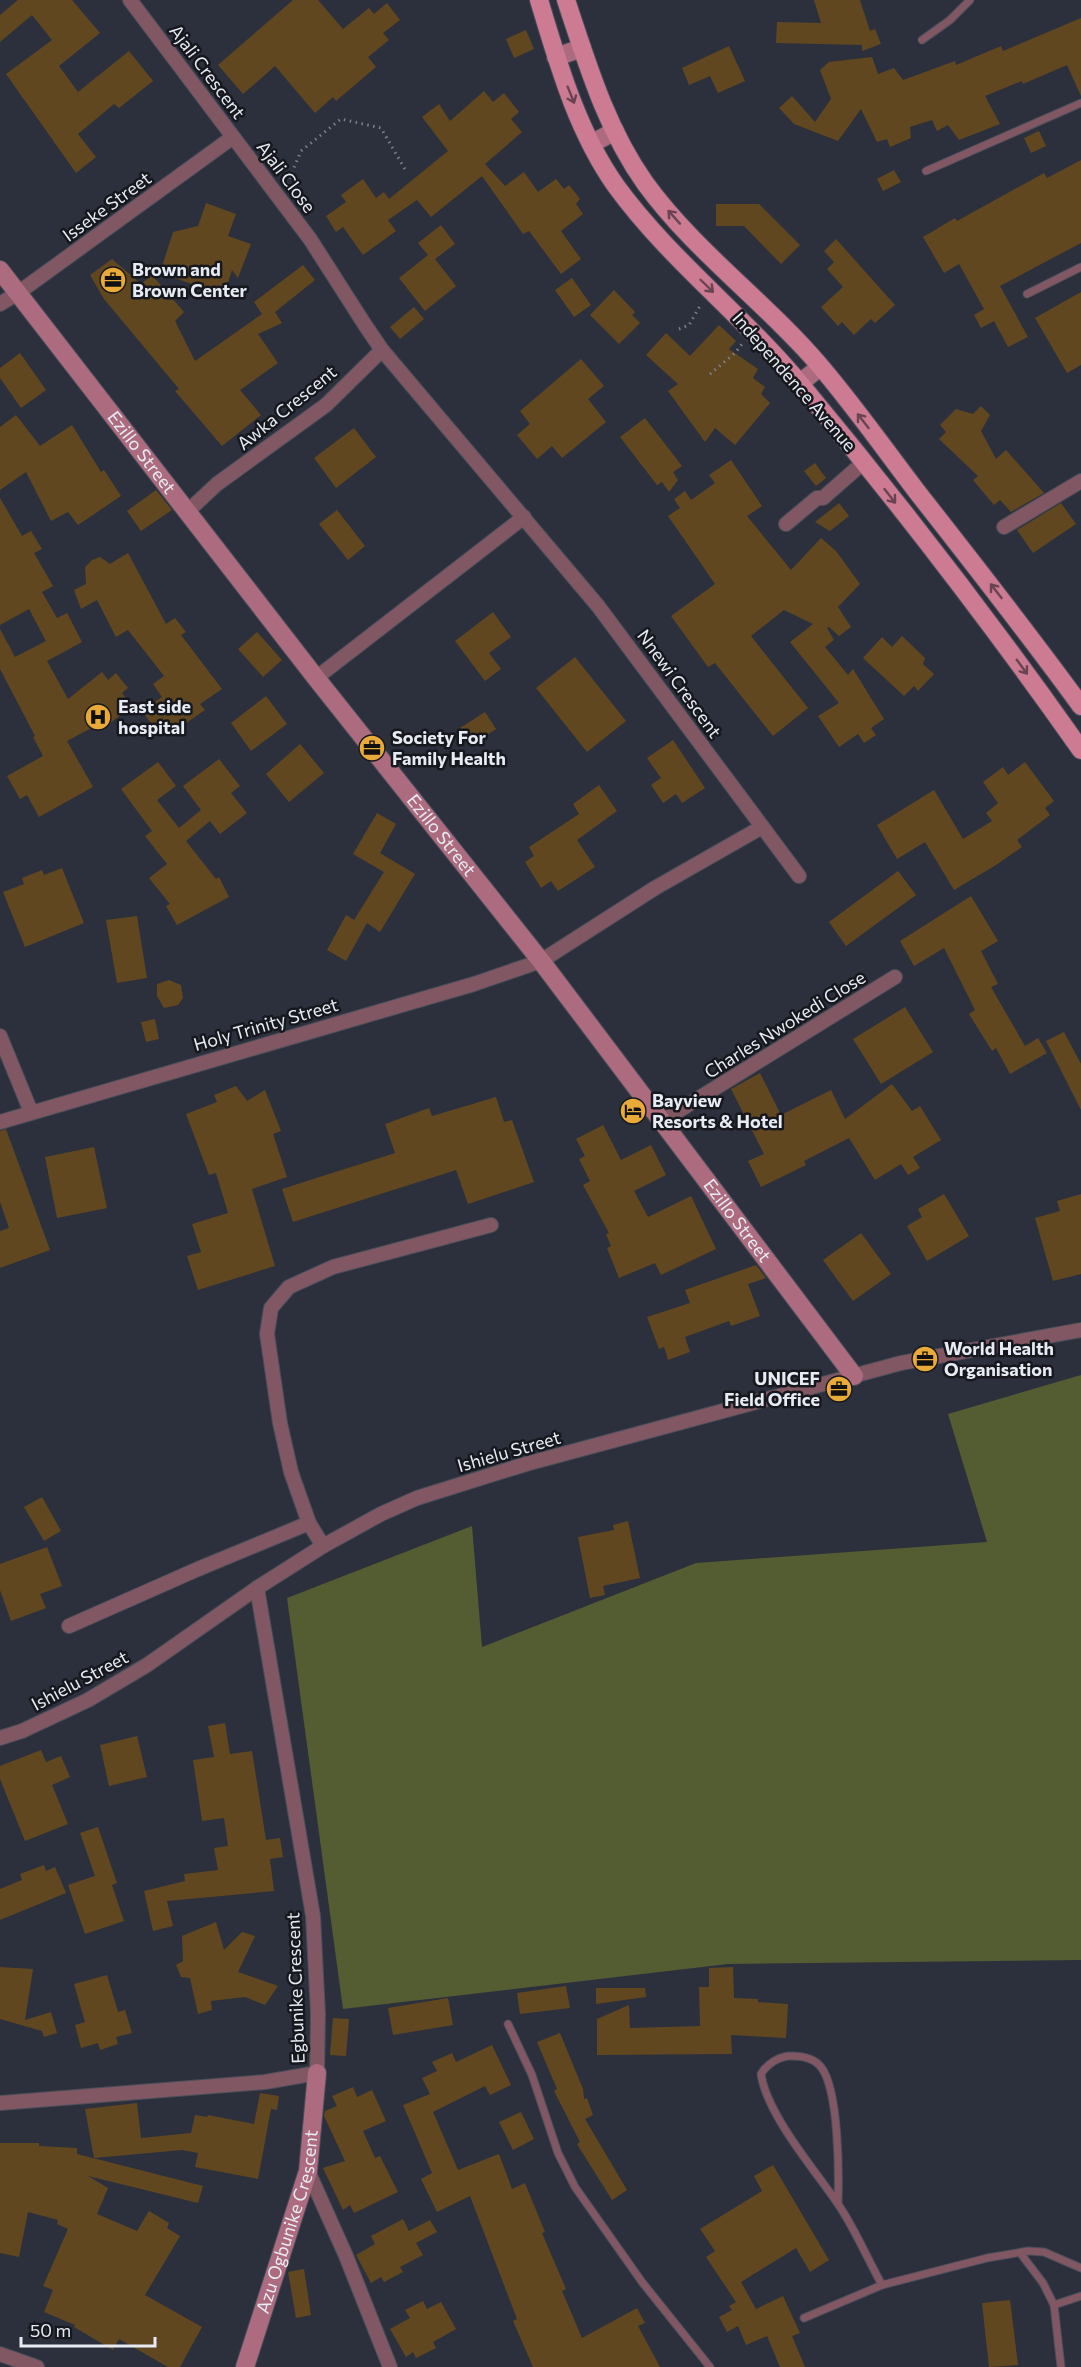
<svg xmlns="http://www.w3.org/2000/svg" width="1081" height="2367" viewBox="0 0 1081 2367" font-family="Commissioner,sans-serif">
  <rect width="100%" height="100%" fill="#2b303c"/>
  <polygon fill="#545c31" points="1081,1375 1081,1960 728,1964 343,2009 287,1598 472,1526 482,1647 696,1563 987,1542 948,1414"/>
  <g fill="#614720">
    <polygon points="18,0 72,0 100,33 59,66 78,92 129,51 153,81 119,108 114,104 78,134 96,157 76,173 6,74 52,40 32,15 0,42 0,15"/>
    <polygon points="293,0 318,0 343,29 369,8 374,14 387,3 400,20 383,33 389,40 368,57 376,67 336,101 333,97 315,113 275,66 243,94 218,65"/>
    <polygon points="814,0 860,0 870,31 875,29 881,44 862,51 862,45 776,43 777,22 821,23"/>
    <polygon points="1081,18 1081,96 1067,65 1023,84 1022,81 985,96 1000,124 959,140 948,125 937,131 932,120 910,127 911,138 890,147 887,139 877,142 861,109 838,141 794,124 779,108 792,96 815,122 831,99 820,70 829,62 872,57 878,74 894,68 903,80 955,61 956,65 1001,46 1003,51"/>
    <polygon points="526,30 534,49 514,58 506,39"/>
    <polygon points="729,46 745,81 718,93 710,76 689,85 682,68"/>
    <polygon points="484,91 493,102 504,93 519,112 511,119 522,132 485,164 505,186 524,172 538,192 556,179 564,189 569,185 580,199 576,204 583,214 561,231 581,259 561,274 529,231 523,234 482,176 431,217 417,200 388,220 396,231 363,255 343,227 336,232 326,216 346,202 341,195 363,179 376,198 384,192 389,199 448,151 422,117 439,104 450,121"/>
    <polygon points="1039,131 1046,146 1031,153 1024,138"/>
    <polygon points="1081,160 1081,243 1000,286 1028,337 1008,347 994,321 981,328 974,315 984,309 959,264 944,273 923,237 955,218 957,221 1044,173 1047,178"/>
    <polygon points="894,170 901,182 883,191 877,179"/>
    <polygon points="206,203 236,214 228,236 251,244 238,278 232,270 224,295 160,273 173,232 198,226"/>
    <polygon points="716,204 759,204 800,245 781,264 744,226 716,226"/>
    <polygon points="441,225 455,244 435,259 456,286 425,311 399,278 428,255 418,243"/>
    <polygon points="836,239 895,305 875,323 871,319 854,335 842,322 838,326 821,307 843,287 827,269 834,262 824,251"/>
    <polygon points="112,259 141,284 152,275 184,312 175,321 195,361 262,314 254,302 303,265 315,280 275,312 282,323 258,334 278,363 240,390 261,415 222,446 175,391 179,389 104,299 90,275"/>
    <polygon points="572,278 591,305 574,317 555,290"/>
    <polygon points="614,290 635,312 632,315 640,323 619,344 590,315"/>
    <polygon points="1081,292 1081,365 1067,373 1035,318"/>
    <polygon points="414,307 424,319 400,339 390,327"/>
    <polygon points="719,325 736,341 729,349 758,369 753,378 765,387 761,394 770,403 735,445 715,428 705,442 668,391 678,384 646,355 666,333 690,356"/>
    <polygon points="20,353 46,390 21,408 0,378 0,368"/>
    <polygon points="581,359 604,386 588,399 606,422 562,458 552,446 537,459 517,435 530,424 520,411"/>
    <polygon points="981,406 990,415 981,431 996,459 1006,450 1044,493 1011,512 1000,500 994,505 973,480 978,476 939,439 946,432 940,425 956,409 973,414"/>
    <polygon points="16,415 40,446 72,425 101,472 104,470 121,496 78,525 68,512 51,521 26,472 0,490 0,427"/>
    <polygon points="645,418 682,466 673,472 678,480 669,492 662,482 657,485 620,437"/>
    <polygon points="354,428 376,457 336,488 314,458"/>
    <polygon points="731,460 762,506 747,516 791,570 821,538 836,551 860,584 838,607 851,627 839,636 829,627 827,628 834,640 825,647 848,675 853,669 884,719 871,728 876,735 864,743 858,734 839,747 818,716 839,703 790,642 813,624 784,610 751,636 808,708 773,736 715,663 708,667 671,616 715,584 668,516 680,508 674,499 685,491 691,500 715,483 709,475"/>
    <polygon points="815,463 826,478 816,486 804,471"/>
    <polygon points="156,490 172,510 141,531 127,511"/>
    <polygon points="0,498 22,536 31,531 42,549 34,553 53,586 42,592 57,618 67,613 82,642 47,661 68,699 102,672 108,680 116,673 128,688 122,693 132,706 100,731 95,726 67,741 93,787 39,817 27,795 20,799 7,776 43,756 33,737 35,736 0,669 0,629 15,657 46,641 29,609 0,625"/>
    <polygon points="839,503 849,516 830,531 815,522"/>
    <polygon points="1061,503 1076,524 1033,553 1017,530"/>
    <polygon points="337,510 365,546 348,560 319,524"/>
    <polygon points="128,553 166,624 175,618 186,632 181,635 222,689 200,704 205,710 173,732 170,727 159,734 142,711 162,697 153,684 164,676 128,630 116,637 97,600 81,609 74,590 86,584 85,567 92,560 100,557 110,564"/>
    <polygon points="493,612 511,637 489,653 501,669 485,681 455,641"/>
    <polygon points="257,632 282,660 263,677 238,649"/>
    <polygon points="902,636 925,658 923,664 934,674 918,691 914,686 904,696 863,658 882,637 892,647"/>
    <polygon points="575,657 626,721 587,752 536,688"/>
    <polygon points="266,696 287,724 251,751 231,723"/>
    <polygon points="485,712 496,729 472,745 460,728"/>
    <polygon points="673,740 705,788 682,803 676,794 663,803 651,785 661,778 647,758"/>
    <polygon points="300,744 324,773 289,802 266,774"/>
    <polygon points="219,759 240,786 231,793 247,813 220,834 210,821 186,841 216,879 219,877 229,897 177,925 166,906 170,904 149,878 167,864 145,836 152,831 121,789 158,762 176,786 157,800 179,828 201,810 183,786"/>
    <polygon points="1025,762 1054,801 1045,808 1050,815 1017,840 1022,847 996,865 954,890 925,842 897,859 877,825 934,790 963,839 992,821 986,813 998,803 983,782 1003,767 1008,775"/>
    <polygon points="599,785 617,811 577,840 595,867 558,891 551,881 541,888 525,862 534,856 529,847 579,814 573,804"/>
    <polygon points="377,813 396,824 380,853 415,874 380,932 367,923 346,961 327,950 346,915 354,920 384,872 353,854"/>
    <polygon points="62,868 84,923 25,947 3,892 24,884 22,878 42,870 44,875"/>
    <polygon points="898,871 916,895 846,946 829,922"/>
    <polygon points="971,896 998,941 981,951 998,984 991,987 1025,1046 1038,1038 1047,1053 1010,1074 996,1048 992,1051 969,1014 975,1010 944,948 914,966 900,941"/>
    <polygon points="137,916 147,978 117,983 106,920"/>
    <polygon points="169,980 181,985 183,998 178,1005 164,1008 157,996 157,984"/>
    <polygon points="905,1007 933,1052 881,1084 853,1039"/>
    <polygon points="155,1019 159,1039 146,1042 141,1022"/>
    <polygon points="1064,1032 1081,1064 1081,1110 1046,1041"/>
    <polygon points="760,1073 781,1115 831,1090 845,1119 892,1084 912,1111 920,1106 941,1140 913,1157 920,1168 908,1175 901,1164 875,1180 849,1138 804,1161 806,1165 761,1187 748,1161 764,1154 731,1089"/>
    <polygon points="236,1086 247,1101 265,1090 281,1131 273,1134 287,1177 252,1189 275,1266 198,1290 187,1256 201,1252 192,1224 228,1213 216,1173 209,1175 186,1114 217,1102 214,1095"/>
    <polygon points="496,1097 504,1122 512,1120 534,1182 468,1204 456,1170 293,1222 282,1189 395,1153 385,1124 429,1108 432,1116"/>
    <polygon points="603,1125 621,1160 651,1145 666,1175 634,1191 648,1217 691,1196 716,1249 661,1275 655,1263 619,1278 607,1248 611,1246 606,1234 609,1233 583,1185 590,1181 579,1159 585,1156 576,1139"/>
    <polygon points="6,1129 50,1250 0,1268 0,1231 9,1228 0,1202 0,1131"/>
    <polygon points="94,1147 107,1208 57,1218 45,1157"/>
    <polygon points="944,1194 969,1236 927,1261 907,1226 922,1217 918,1209"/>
    <polygon points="1081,1194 1081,1274 1053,1281 1035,1218 1060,1211 1057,1201"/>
    <polygon points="861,1233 891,1274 853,1301 823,1260"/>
    <polygon points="756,1265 766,1278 748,1284 760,1316 731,1326 729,1321 685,1337 690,1352 668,1360 664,1347 659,1349 647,1317 690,1303 685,1290"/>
    <polygon points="42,1497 61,1531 44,1541 24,1507"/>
    <polygon points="628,1521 640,1578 603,1586 605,1595 590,1598 578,1537 614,1530 613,1525"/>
    <polygon points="47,1547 62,1586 40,1594 46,1608 11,1621 0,1590 0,1564"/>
    <polygon points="225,1723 230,1754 252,1751 266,1840 280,1838 283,1857 270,1859 274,1891 167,1901 173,1926 153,1931 144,1891 185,1881 184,1874 218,1870 214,1848 228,1846 224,1818 202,1821 193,1760 214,1757 208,1726"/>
    <polygon points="137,1736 147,1777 109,1786 100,1745"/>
    <polygon points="41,1750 46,1762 61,1756 70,1777 52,1785 68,1824 25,1841 0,1779 0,1766"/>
    <polygon points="98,1827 117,1883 112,1885 124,1921 85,1934 68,1885 95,1876 80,1833"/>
    <polygon points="44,1865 46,1871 55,1867 66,1893 0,1920 0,1889 22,1880 20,1874"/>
    <polygon points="216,1922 224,1950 242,1932 255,1936 238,1972 278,1986 265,2005 245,1997 211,2001 212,2010 198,2014 190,1978 181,1977 176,1965 183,1961 182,1936"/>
    <polygon points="0,1967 33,1969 25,2020 51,2012 57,2033 44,2037 42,2031 0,2019"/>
    <polygon points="733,1967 734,1998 758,1999 758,2002 788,2004 786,2038 731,2035 732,2054 597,2055 597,2019 629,2005 630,2028 700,2026 699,1987 709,1987 709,1968"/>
    <polygon points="107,1975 118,2012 125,2010 132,2033 116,2037 118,2044 100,2050 98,2043 81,2048 75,2025 85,2022 74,1984"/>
    <polygon points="566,1986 570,2008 520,2014 517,1993"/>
    <polygon points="596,1988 645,1988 646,1997 596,2004"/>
    <polygon points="448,1998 453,2025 393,2035 388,2008"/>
    <polygon points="333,2018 349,2019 346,2056 330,2055"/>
    <polygon points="560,2033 583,2089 584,2099 587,2098 593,2115 585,2119 627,2190 612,2200 577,2144 580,2142 554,2091 557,2089 537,2042"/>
    <polygon points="492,2045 511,2085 490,2095 485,2086 433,2112 458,2170 499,2154 512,2189 525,2183 545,2232 542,2233 566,2289 562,2291 582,2338 637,2308 645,2323 638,2326 660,2367 533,2367 513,2321 517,2319 470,2196 437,2212 421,2179 432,2173 403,2105 430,2094 422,2078 437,2071 432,2062 452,2053 456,2062"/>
    <polygon points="353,2087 357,2097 372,2090 386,2121 363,2131 375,2158 380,2156 398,2192 354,2213 350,2205 343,2210 323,2168 345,2161 324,2116 325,2111 337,2106 332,2096"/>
    <polygon points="260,2093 279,2096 277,2110 271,2109 258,2179 195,2167 198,2153 182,2150 94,2158 85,2109 137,2103 141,2138 191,2133 195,2115 207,2117 208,2115 254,2124"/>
    <polygon points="521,2112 534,2139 513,2150 499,2122"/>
    <polygon points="0,2143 39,2143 39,2146 77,2148 77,2154 203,2186 198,2203 88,2176 108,2188 97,2214 137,2231 149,2211 169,2223 167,2228 180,2236 145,2295 202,2327 180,2367 168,2367 119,2339 113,2350 74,2327 75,2325 44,2312 53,2290 43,2286 68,2229 57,2224 58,2220 28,2212 19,2257 0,2253"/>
    <polygon points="773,2165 829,2260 810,2272 796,2248 741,2282 756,2309 783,2296 800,2333 792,2336 805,2367 780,2367 767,2336 746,2345 738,2326 727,2332 719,2317 732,2310 729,2306 736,2302 706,2257 715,2251 700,2229 762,2191 754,2176"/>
    <polygon points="403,2219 409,2231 430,2220 437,2232 416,2243 423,2255 400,2267 403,2272 384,2282 381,2277 371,2283 356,2255 375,2244 371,2236"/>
    <polygon points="304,2269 311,2315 296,2318 288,2272"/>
    <polygon points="1010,2300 1018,2365 989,2367 982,2303"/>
    <polygon points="423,2301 427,2309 441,2302 456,2329 433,2342 436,2348 416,2358 413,2352 406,2357 390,2329 410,2318 405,2310"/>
  </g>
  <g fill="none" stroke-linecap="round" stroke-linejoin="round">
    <defs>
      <g id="lane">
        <polyline points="922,40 950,20 970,0"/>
        <polyline points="926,171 1081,103"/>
        <polyline points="1027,294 1081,267"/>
        <polyline points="508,2024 532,2075 558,2153 575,2187 642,2282 710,2367"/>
        <path d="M838 2204C839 2174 839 2090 821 2067 814 2058 802 2056 791 2056 779 2056 767 2064 761 2074 767 2115 815 2170 838 2204 855 2229 867 2258 882 2285"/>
        <polyline points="1021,2254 1043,2283 1054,2305 1061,2367"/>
        <polyline points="1054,2305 1081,2296"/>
        <polyline points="804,2318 882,2285 987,2258 1028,2251 1044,2252 1081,2268"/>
      </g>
      <g id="street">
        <polyline points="130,0 310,239 365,325 382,350 326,405 217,484 188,511"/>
        <polyline points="0,304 18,293 233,137"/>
        <polyline points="382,350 598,606 799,876"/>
        <polyline points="786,524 817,498 823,498 864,462"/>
        <polyline points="1004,527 1081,481"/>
        <polyline points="316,678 524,517"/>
        <polyline points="0,1036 31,1112"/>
        <polyline points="662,1121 895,977"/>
        <polyline points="0,1122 474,984 541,961 655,888 762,827"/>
        <polyline points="323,1546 309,1523 291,1472 280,1423 267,1334 271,1308 289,1287 333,1267 491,1225"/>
        <polyline points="69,1626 198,1569 309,1523"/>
        <polyline points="0,1738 22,1731 88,1700 147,1665 257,1588 323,1546 381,1514 417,1498 526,1464 901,1363 1081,1330"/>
        <polyline points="0,2103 265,2082 317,2073 318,2014 313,1916 257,1588"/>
        <polyline points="308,2171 346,2256 390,2367"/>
        <polyline points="0,2354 37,2367"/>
      </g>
      <g id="secondary">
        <polyline points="556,57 582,48"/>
        <polyline points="591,144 615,131"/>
        <path id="s1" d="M0 270 316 678 541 961 854 1376"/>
        <polyline points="800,383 820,367"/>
        <path id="s2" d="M245 2367 308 2171 317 2073"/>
      </g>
      <g id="primary">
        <path d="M539 0C558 63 577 131 616 186 669 259 743 315 801 385 899 503 993 625 1081 750"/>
        <path d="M566 0C587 63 606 128 645 183 695 252 766 302 821 367 855 407 886 451 918 493 973 563 1028 633 1081 706"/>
      </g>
    </defs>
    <use href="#lane" stroke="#494e59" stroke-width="9"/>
    <use href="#street" stroke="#494e59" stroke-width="16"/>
    <use href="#secondary" stroke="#494e59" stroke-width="20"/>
    <use href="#primary" stroke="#494e59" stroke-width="20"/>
    <g stroke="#7c808b" stroke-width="3" stroke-dasharray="1.5 4.5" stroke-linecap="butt">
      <polyline points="287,184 301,151 341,119 381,128 406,171"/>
      <polyline points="679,329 689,325 700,306"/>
      <polyline points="710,374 735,353 742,344"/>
    </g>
    <use href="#lane" stroke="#805762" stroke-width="7"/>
    <use href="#street" stroke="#805762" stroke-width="14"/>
    <use href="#secondary" stroke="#ac6b7e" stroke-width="18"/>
    <use href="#primary" stroke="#cd7a93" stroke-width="18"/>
  </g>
  <defs><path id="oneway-shaft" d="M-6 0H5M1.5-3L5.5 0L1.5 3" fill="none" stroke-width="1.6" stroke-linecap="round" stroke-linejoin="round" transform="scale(1.5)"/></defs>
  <g stroke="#684453">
    <use href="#oneway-shaft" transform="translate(571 95) rotate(68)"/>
    <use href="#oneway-shaft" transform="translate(674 217) rotate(-132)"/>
    <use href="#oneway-shaft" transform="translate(707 286) rotate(44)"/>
    <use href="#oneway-shaft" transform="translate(863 421) rotate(-128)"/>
    <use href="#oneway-shaft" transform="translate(890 496) rotate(52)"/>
    <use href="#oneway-shaft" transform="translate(996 591) rotate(-128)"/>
    <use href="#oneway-shaft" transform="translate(1022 667) rotate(54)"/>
  </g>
  <defs>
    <symbol id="office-disc" viewBox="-11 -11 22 22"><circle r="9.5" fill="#eaaa39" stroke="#16181e"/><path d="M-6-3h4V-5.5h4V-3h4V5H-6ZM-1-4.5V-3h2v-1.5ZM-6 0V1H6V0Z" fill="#111"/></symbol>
    <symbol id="hospital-disc" viewBox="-11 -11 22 22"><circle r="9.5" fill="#eaaa39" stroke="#16181e"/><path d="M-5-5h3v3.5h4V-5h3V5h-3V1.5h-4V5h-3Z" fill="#111"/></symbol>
    <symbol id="hotel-disc" viewBox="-11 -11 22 22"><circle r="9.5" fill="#eaaa39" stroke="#16181e"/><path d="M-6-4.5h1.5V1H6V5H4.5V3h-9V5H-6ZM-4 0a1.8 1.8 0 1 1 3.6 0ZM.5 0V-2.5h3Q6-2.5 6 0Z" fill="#111"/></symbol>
  </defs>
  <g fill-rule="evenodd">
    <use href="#office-disc" x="98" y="265" width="30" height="30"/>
    <use href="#hospital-disc" x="83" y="702" width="30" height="30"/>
    <use href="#office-disc" x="357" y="733" width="30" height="30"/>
    <use href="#hotel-disc" x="618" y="1096" width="30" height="30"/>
    <use href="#office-disc" x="910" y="1344" width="30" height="30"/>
    <use href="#office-disc" x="824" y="1374" width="30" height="30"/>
  </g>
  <g text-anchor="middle" stroke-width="5" stroke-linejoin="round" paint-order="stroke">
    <g font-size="18" fill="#e7ebf3" stroke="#16181e">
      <text transform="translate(207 72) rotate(53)" y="6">Ajali Crescent</text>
      <text transform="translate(286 177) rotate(53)" y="6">Ajali Close</text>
      <text transform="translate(107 207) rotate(-36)" y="6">Isseke Street</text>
      <text transform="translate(794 382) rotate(49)" y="6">Independence Avenue</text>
      <text transform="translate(287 408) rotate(-39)" y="6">Awka Crescent</text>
      <text dy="6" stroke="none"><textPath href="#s1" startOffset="231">Ezillo Street</textPath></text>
      <text transform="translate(679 684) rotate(54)" y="6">Nnewi Crescent</text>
      <text dy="6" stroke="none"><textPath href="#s1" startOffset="717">Ezillo Street</textPath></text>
      <text transform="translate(266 1025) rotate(-16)" y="6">Holy Trinity Street</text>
      <text transform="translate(785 1025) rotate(-32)" y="6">Charles Nwokedi Close</text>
      <text dy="6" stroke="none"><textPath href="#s1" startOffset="1203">Ezillo Street</textPath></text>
      <text transform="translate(509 1452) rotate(-16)" y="6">Ishielu Street</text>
      <text transform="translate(80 1681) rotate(-28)" y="6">Ishielu Street</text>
      <text transform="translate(296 1988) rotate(-92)" y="6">Egbunike Crescent</text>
      <text dy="6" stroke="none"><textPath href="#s2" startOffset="152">Azu Ogbunike Crescent</textPath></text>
    </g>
    <g font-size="18" font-weight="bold" fill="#e7ebf3" stroke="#16181e" text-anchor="start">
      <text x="132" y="276">Brown and<tspan x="132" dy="21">Brown Center</tspan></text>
      <text x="118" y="713">East side<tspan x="118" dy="21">hospital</tspan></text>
      <text x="392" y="744">Society For<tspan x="392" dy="21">Family Health</tspan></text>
      <text x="652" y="1107">Bayview<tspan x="652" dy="21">Resorts &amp; Hotel</tspan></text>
      <text x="944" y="1355">World Health<tspan x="944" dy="21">Organisation</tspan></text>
      <text x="820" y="1385" text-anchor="end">UNICEF<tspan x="820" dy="21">Field Office</tspan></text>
    </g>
  </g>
  <path d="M21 2337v9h134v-9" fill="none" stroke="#e7ebf3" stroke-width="3"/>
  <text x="30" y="2337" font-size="18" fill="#e7ebf3" stroke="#16181e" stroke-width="4.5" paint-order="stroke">50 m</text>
</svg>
